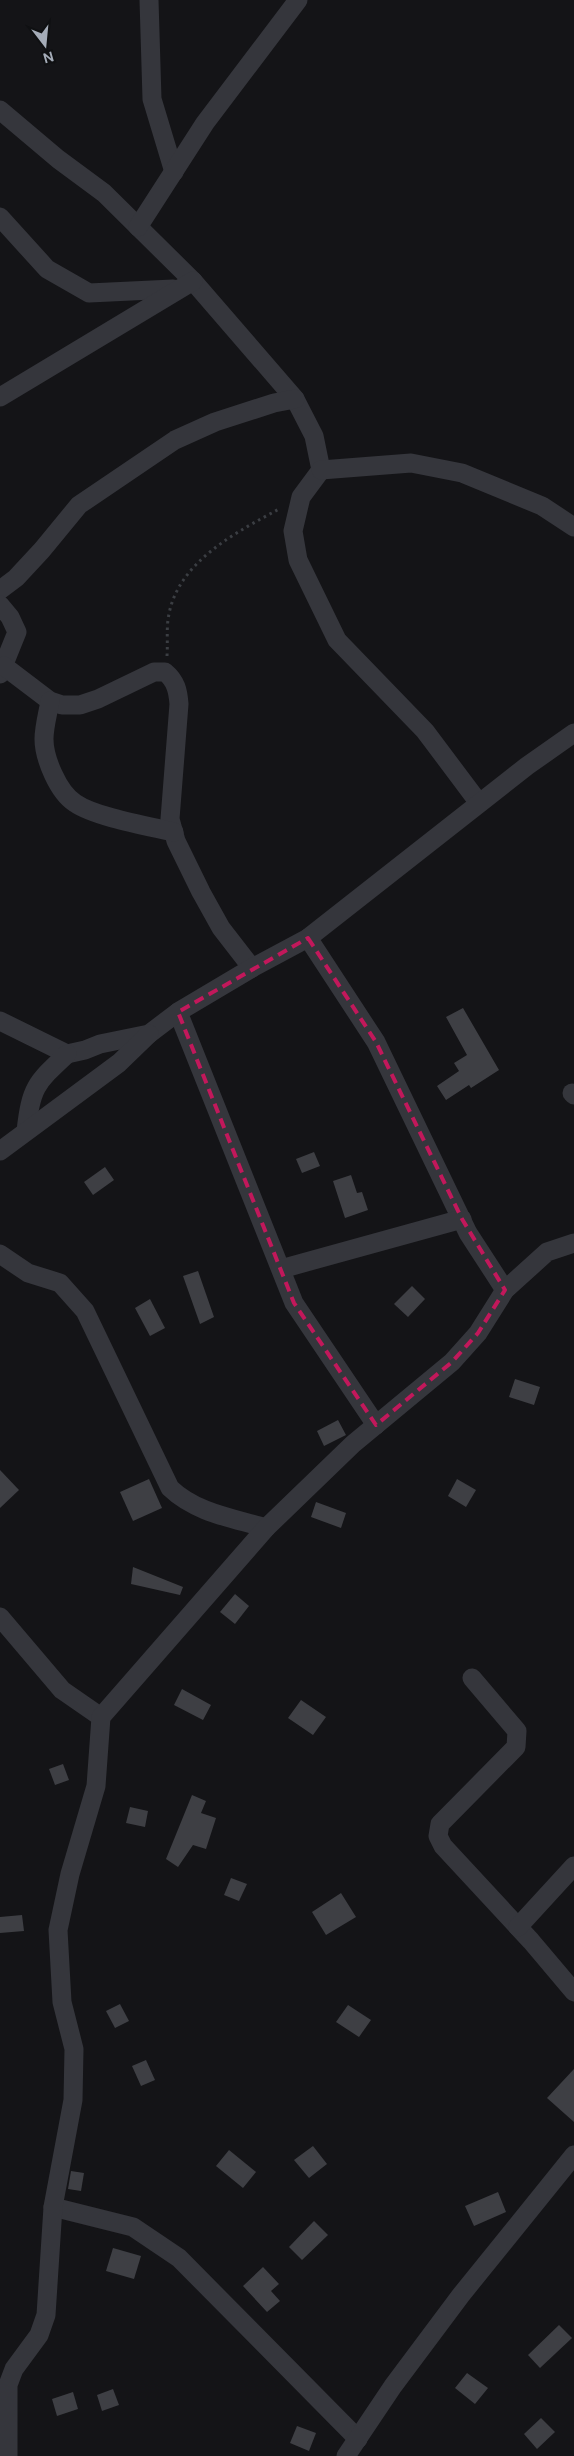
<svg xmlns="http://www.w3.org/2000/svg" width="574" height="2456" viewBox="0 0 574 2456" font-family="'DM Sans',sans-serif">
  <rect width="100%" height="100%" fill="#141417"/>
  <g fill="#3e3f44">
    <polygon points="463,1008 499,1070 471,1088 469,1085 446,1100 437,1086 459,1071 454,1063 467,1055 446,1017"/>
    <polygon points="314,1152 320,1166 302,1173 296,1159"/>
    <polygon points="105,1167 114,1180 93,1195 84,1182"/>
    <polygon points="351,1175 357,1193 362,1192 368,1210 345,1218 333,1181"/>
    <polygon points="198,1271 214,1317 200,1324 183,1276"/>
    <polygon points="412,1286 425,1299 408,1317 394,1304"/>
    <polygon points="150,1299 165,1328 150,1336 135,1308"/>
    <polygon points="515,1379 540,1387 534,1405 509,1397"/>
    <polygon points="338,1420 346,1435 324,1446 317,1431"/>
    <polygon points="0,1470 19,1490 0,1508"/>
    <polygon points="149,1479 162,1508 133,1521 120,1492"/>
    <polygon points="457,1479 476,1490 466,1507 448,1496"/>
    <polygon points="316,1502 346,1513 341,1528 311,1517"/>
    <polygon points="133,1567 183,1587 180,1595 131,1584"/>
    <polygon points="235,1594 249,1606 235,1624 220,1612"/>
    <polygon points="182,1689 211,1705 203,1720 174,1705"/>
    <polygon points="301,1700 326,1717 313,1735 288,1718"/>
    <polygon points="63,1764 69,1780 55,1785 49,1769"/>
    <polygon points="192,1795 206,1801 201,1813 216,1818 206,1849 193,1845 178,1867 166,1859"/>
    <polygon points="130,1807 148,1811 145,1827 126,1823"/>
    <polygon points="231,1878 247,1884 239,1901 224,1895"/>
    <polygon points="341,1893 356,1917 326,1935 312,1912"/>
    <polygon points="22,1915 24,1931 0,1933 0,1917"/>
    <polygon points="120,2004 129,2021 115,2028 106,2011"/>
    <polygon points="348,2005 371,2020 359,2037 336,2022"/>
    <polygon points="146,2060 155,2080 141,2086 132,2066"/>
    <polygon points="574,2069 574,2122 547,2098"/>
    <polygon points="313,2146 327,2164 309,2178 294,2160"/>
    <polygon points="229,2150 256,2172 243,2188 216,2166"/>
    <polygon points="71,2171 84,2173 81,2191 68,2189"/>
    <polygon points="498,2192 506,2212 474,2226 465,2206"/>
    <polygon points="314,2221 328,2235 302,2260 289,2247"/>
    <polygon points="113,2248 141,2256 134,2279 106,2271"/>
    <polygon points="263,2267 279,2284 271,2291 280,2301 267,2312 243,2286"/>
    <polygon points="559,2325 572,2338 540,2368 528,2355"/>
    <polygon points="467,2373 488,2388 475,2404 455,2388"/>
    <polygon points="113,2389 119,2405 102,2411 97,2395"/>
    <polygon points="73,2392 78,2409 57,2416 52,2399"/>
    <polygon points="541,2418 555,2432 537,2449 524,2434"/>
    <polygon points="297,2426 316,2433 309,2451 290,2443"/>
  </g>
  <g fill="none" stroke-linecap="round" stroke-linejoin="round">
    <path stroke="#3b3e43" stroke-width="3" stroke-dasharray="2.5 4" stroke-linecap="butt" d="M167 656C168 642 166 627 169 614 179 561 237 532 279 509"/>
    <g stroke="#35363c" stroke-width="19">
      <polyline points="149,0 152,99 174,172"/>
      <polyline points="0,110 58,159 104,193 193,281 295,399 314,436 321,470 301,497 293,531 298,560 337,640 425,731 479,803"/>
      <polyline points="0,217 47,269 89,293 173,289"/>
      <polyline points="138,227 205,123 298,0"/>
      <polyline points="0,397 193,281"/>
      <polyline points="321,470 411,463 462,473 542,506 574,527"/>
      <polyline points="0,590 16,578 42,550 79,505 175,440 215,422 274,403 295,399"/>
      <polyline points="0,605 10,617 17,632 0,674"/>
      <path d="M4 666 50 701 62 705H80L98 699 154 672H165C176 681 178 691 179 704L170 819 176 841 201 892 221 928 252 968"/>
      <path d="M50 701C48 713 44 727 44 739 44 758 58 792 75 803 95 817 148 826 174 832"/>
      <polyline points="308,938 376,1042 468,1233 505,1290"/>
      <polyline points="178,1012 294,1303 376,1425"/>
      <polyline points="0,1021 67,1054 85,1050 100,1044 149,1034 178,1012 252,968 308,938 527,766 574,733"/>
      <polyline points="572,1093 574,1095"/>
      <path d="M26 1131C31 1087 36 1083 67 1054"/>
      <polyline points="0,1151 119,1063 149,1034"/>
      <path d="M0 1254 28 1273 60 1283 85 1311 170 1488C196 1513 233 1518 266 1528"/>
      <polyline points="281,1269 462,1219"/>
      <polyline points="0,1617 62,1690 101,1717"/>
      <polyline points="472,1678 517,1731 516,1747 440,1824 438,1836 443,1846 531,1941 574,1992"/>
      <polyline points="518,1927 574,1866"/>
      <polyline points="53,2207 133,2227 179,2258 358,2439"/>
      <polyline points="8,2456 8,2385 14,2369 39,2335 46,2315 53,2207 73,2100 74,2049 62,2002 58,1930 70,1874 96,1786 101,1717 266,1528 353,1444 452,1362 478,1333 505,1290 547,1252 574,1243"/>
      <polyline points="346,2456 393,2386 461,2295 574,2155"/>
    </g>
  </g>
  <path fill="none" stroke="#c2185b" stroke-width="4" stroke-dasharray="10 6" stroke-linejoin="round" d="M308 938 376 1042 462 1219 505 1290 478 1333 452 1362 376 1425 294 1303 178 1012Z"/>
  <g transform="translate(45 45) rotate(164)" stroke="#0f1012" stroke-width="4" paint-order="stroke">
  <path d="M0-4L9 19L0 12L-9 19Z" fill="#a5acb8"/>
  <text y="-8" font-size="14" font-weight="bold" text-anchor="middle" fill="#a5acb8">N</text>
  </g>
</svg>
